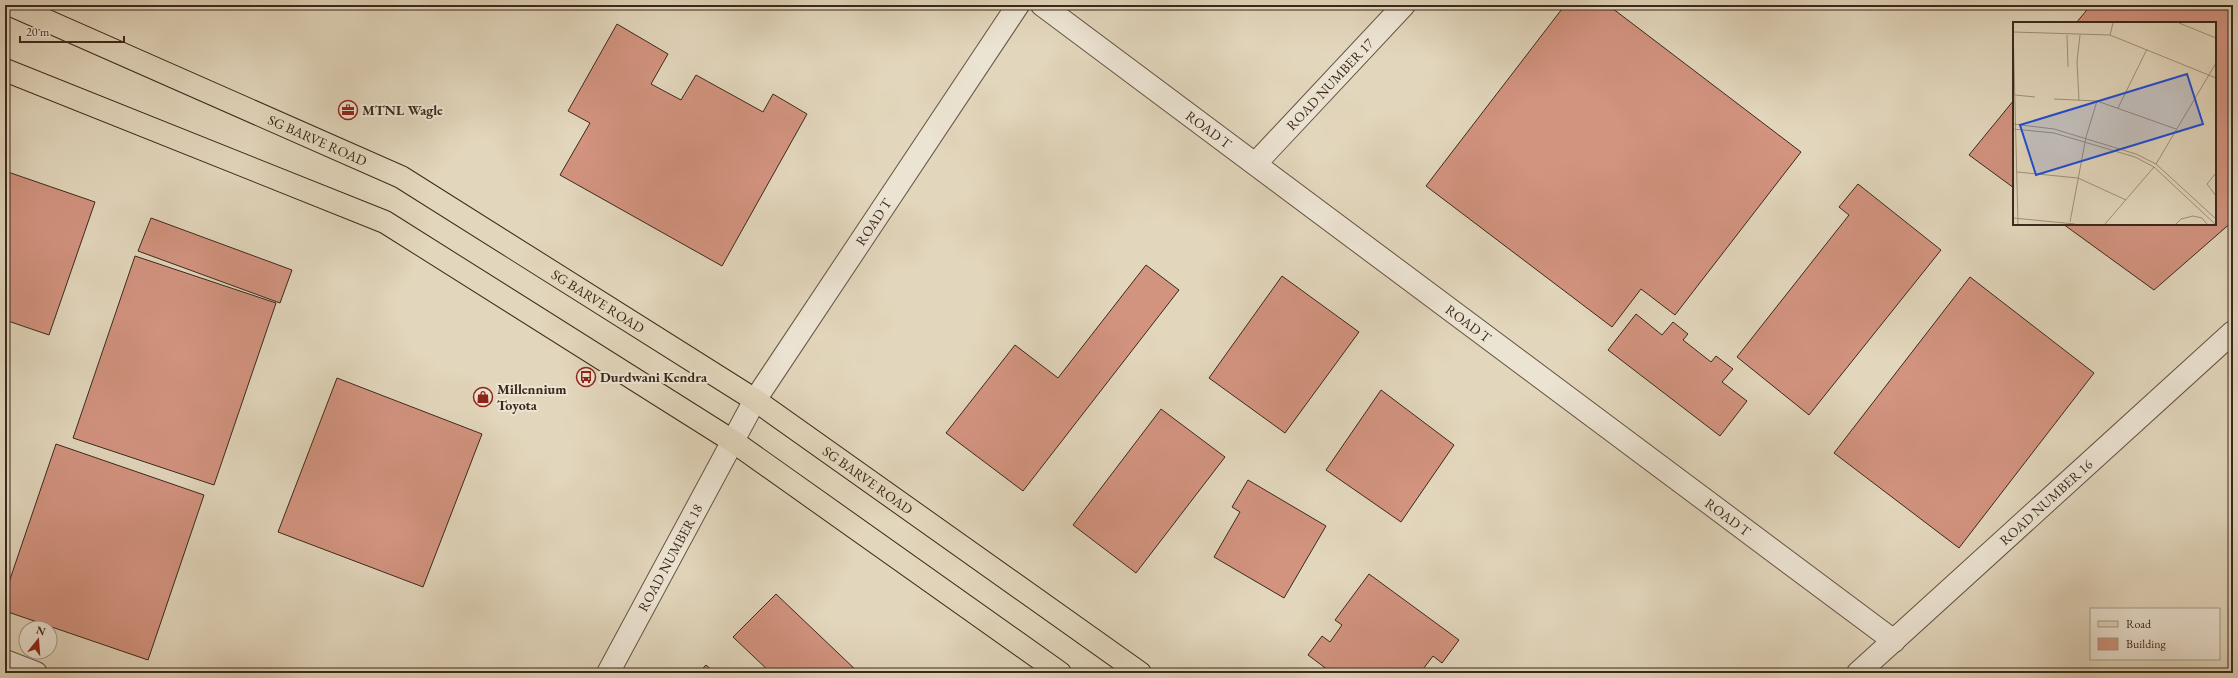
<svg xmlns="http://www.w3.org/2000/svg" width="2238" height="678" viewBox="0 0 2238 678" font-family="'EB Garamond',serif">
  <rect width="100%" height="100%" fill="#e2d6bc"/>
  <filter id="stains"><feTurbulence type="fractalNoise" baseFrequency=".005" numOctaves="4"/><feColorMatrix values="0 0 0 0 .2 0 0 0 0 .09 0 0 0 0 .02 0 0 0 .5 -.17"/></filter>
  <radialGradient id="worn" r=".72"><stop offset=".6" stop-color="#630" stop-opacity="0"/><stop offset="1" stop-color="#630" stop-opacity=".3"/></radialGradient>
  <g fill="#d2937f" stroke="#3b291b">
    <polygon points="1565,5 1608,5 1801,152 1675,315 1641,289 1612,327 1426,186"/>
    <polygon points="2091,5 2233,5 2233,221 2154,290 2063,224 2215,224 2215,23 2076,23"/>
    <polygon points="617,24 668,54 651,84 681,100 696,75 763,112 773,94 807,114 722,266 560,175 590,123 568,111"/>
    <polygon points="2014,100 2014,188 1969,155"/>
    <polygon points="5,171 95,202 49,335 5,320"/>
    <polygon points="1858,184 1941,250 1809,415 1737,357 1849,215 1839,207"/>
    <polygon points="151,218 292,270 280,303 138,251"/>
    <polygon points="135,256 276,303 214,485 73,438"/>
    <polygon points="1146,265 1179,290 1023,491 946,433 1015,345 1058,378"/>
    <polygon points="1282,276 1359,332 1285,433 1209,378"/>
    <polygon points="1970,277 2094,373 1959,548 1834,453"/>
    <polygon points="1636,314 1662,335 1673,322 1688,334 1683,340 1711,362 1716,356 1733,369 1722,382 1747,401 1720,436 1608,350"/>
    <polygon points="337,378 482,434 423,587 278,532"/>
    <polygon points="1381,390 1454,445 1401,522 1326,470"/>
    <polygon points="1161,409 1225,457 1136,573 1073,525"/>
    <polygon points="56,444 204,495 148,660 5,611 5,594"/>
    <polygon points="1248,480 1326,526 1284,598 1214,557 1240,512 1232,507"/>
    <polygon points="1369,574 1459,640 1442,663 1433,656 1420,673 1332,673 1308,655 1322,636 1330,642 1342,625 1335,620"/>
    <polygon points="776,594 859,673 771,673 733,637"/>
    <polygon points="706,665 715,673 698,673"/>
  </g>
  <g fill="none" stroke-linecap="round" stroke-linejoin="round">
    <defs>
      <g id="minor">
        <path id="s1" d="M1042 5 1894 641"/>
        <path id="s2" d="M1256 163 1404 5"/>
        <polyline points="5,661 36,673"/>
        <path id="s3" d="M608 673 755 400 1018 5"/>
        <path id="s4" d="M1858 673 2233 332"/>
      </g>
      <g id="major">
        <path id="s5" d="M11 5 401 177 755 400 1140 673"/>
        <polyline points="5,70 385,222 734,442 1060,673"/>
      </g>
    </defs>
    <use href="#minor" stroke="#655443" stroke-width="24"/>
    <use href="#major" stroke="#3b291b" stroke-width="24"/>
    <use href="#minor" stroke="#ece4d3" stroke-width="22"/>
    <use href="#major" stroke="#e2d6bc" stroke-width="22"/>
  </g>
  <defs>
    <symbol id="office-ring" viewBox="-11 -11 22 22"><circle r="9.5" fill="#ece4d3" stroke="#8f2418" stroke-width="1.5"/><path d="M-6-3h4V-5.5h4V-3h4V5H-6ZM-1-4.5V-3h2v-1.5ZM-6 0V1H6V0Z" fill="#8f2418"/></symbol>
    <symbol id="bus-ring" viewBox="-11 -11 22 22"><circle r="9.5" fill="#ece4d3" stroke="#8f2418" stroke-width="1.5"/><path d="M-5-6H5V4H4V6H2V4H-2V6H-4V4H-5ZM-3.5-4V0h7V-4ZM-3.5 1.2v1.5H-2V1.2ZM2 1.2v1.5H3.5V1.2Z" fill="#8f2418"/></symbol>
    <symbol id="shop-ring" viewBox="-11 -11 22 22"><circle r="9.5" fill="#ece4d3" stroke="#8f2418" stroke-width="1.5"/><path d="M-5-2.5h2.3a2.7 3.5 0 0 1 5.4 0H5L5.5 6h-11ZM-1.5-2.5h3a1.5 2.3 0 0 0-3 0Z" fill="#8f2418"/></symbol>
  </defs>
  <g fill-rule="evenodd">
    <use href="#office-ring" x="337" y="99" width="22" height="22"/>
    <use href="#bus-ring" x="575" y="366" width="22" height="22"/>
    <use href="#shop-ring" x="472" y="386" width="22" height="22"/>
  </g>
  <g text-anchor="middle" stroke-width="4" stroke-linejoin="round" paint-order="stroke">
    <g font-size="14" fill="#3b291b" stroke="#ece4d3">
      <text dy="5" stroke="none"><textPath href="#s2" startOffset="108">ROAD NUMBER 17</textPath></text>
      <text dy="5" stroke="none"><textPath href="#s1" startOffset="208">ROAD T</textPath></text>
      <text dy="5" stroke="none"><textPath href="#s5" startOffset="335">SG BARVE ROAD</textPath></text>
      <text dy="5" stroke="none"><textPath href="#s3" startOffset="524">ROAD T</textPath></text>
      <text dy="5" stroke="none"><textPath href="#s5" startOffset="659">SG BARVE ROAD</textPath></text>
      <text dy="5" stroke="none"><textPath href="#s1" startOffset="532">ROAD T</textPath></text>
      <text dy="5" stroke="none"><textPath href="#s5" startOffset="983">SG BARVE ROAD</textPath></text>
      <text dy="5" stroke="none"><textPath href="#s4" startOffset="254">ROAD NUMBER 16</textPath></text>
      <text dy="5" stroke="none"><textPath href="#s1" startOffset="856">ROAD T</textPath></text>
      <text dy="5" stroke="none"><textPath href="#s3" startOffset="131">ROAD NUMBER 18</textPath></text>
    </g>
    <g font-size="14" font-weight="bold" fill="#3b291b" stroke="#ece4d3" text-anchor="start">
      <text x="362" y="115">MTNL Wagle</text>
      <text x="600" y="382">Durdwani Kendra</text>
      <text x="497" y="394">Millennium<tspan x="497" dy="16">Toyota</tspan></text>
    </g>
  </g>
  <g transform="translate(2013 22)">
    <rect width="203" height="203" fill="#e2d6bc"/>
    <path fill="none" stroke="#9f917c" stroke-width="1" d="M166 1 203 16M0 3 5 202M0 10 97 13 203 56M54 13 55 45M97 13 100 1M2 73 22 75M41 77 84 79M66 79 64 39 67 13M105 86 134 27M0 102 41 107 123 132 143 142 203 197M0 107 41 111 122 135 141 145 202 202M143 142 203 41M4 150 65 156 113 178M203 151 194 162 203 174M0 196 62 202M57 200 73 115 84 79 163 107M92 202 141 145M163 202 168 197 180 194 189 196 194 202"/>
    <path fill="#1d4ed8" fill-opacity="0.15" stroke="#1d4ed8" stroke-width="2" d="M174 52 190 102 23 153 7 103Z"/>
    <rect width="203" height="203" fill="none" stroke="#3b291b" stroke-width="2"/>
  </g>
  <rect width="2238" height="678" fill="none" stroke="#e2d6bc" stroke-width="20"/>
  <rect x="6" y="6" width="2226" height="666" fill="none" stroke="#3b291b" stroke-width="2"/>
  <rect x="10" y="10" width="2218" height="658" fill="none" stroke="#3b291b"/>
  <rect x="2090" y="608" width="130" height="52" fill="#ece4d3" stroke="#a59989"/>
  <rect x="2098" y="621" width="20" height="6" fill="#e2d6bc" stroke="#a59989"/>
  <text x="2126" y="628" font-size="12" fill="#3b291b">Road</text>
  <rect x="2098" y="638" width="20" height="12" fill="#d2937f" stroke="#a59989"/>
  <text x="2126" y="648" font-size="12" fill="#3b291b">Building</text>
  <g transform="translate(38 640) rotate(17)"><circle r="19" fill="#ece4d3" stroke="#a59989"/>
  <path d="M0-3L7 15L0 10L-7 15Z" fill="#8f2418"/>
  <text y="-6" font-size="11" font-weight="bold" text-anchor="middle" fill="#3b291b">N</text>
  </g>
  <path d="M20 36v6h104v-6" fill="none" stroke="#3b291b" stroke-width="2"/>
  <text x="26" y="36" font-size="12" fill="#3b291b" stroke="#ece4d3" stroke-width="3" paint-order="stroke">20 m</text>
  <rect width="100%" height="100%" filter="url(#stains)"/>
  <rect width="100%" height="100%" fill="url(#worn)"/>
</svg>
